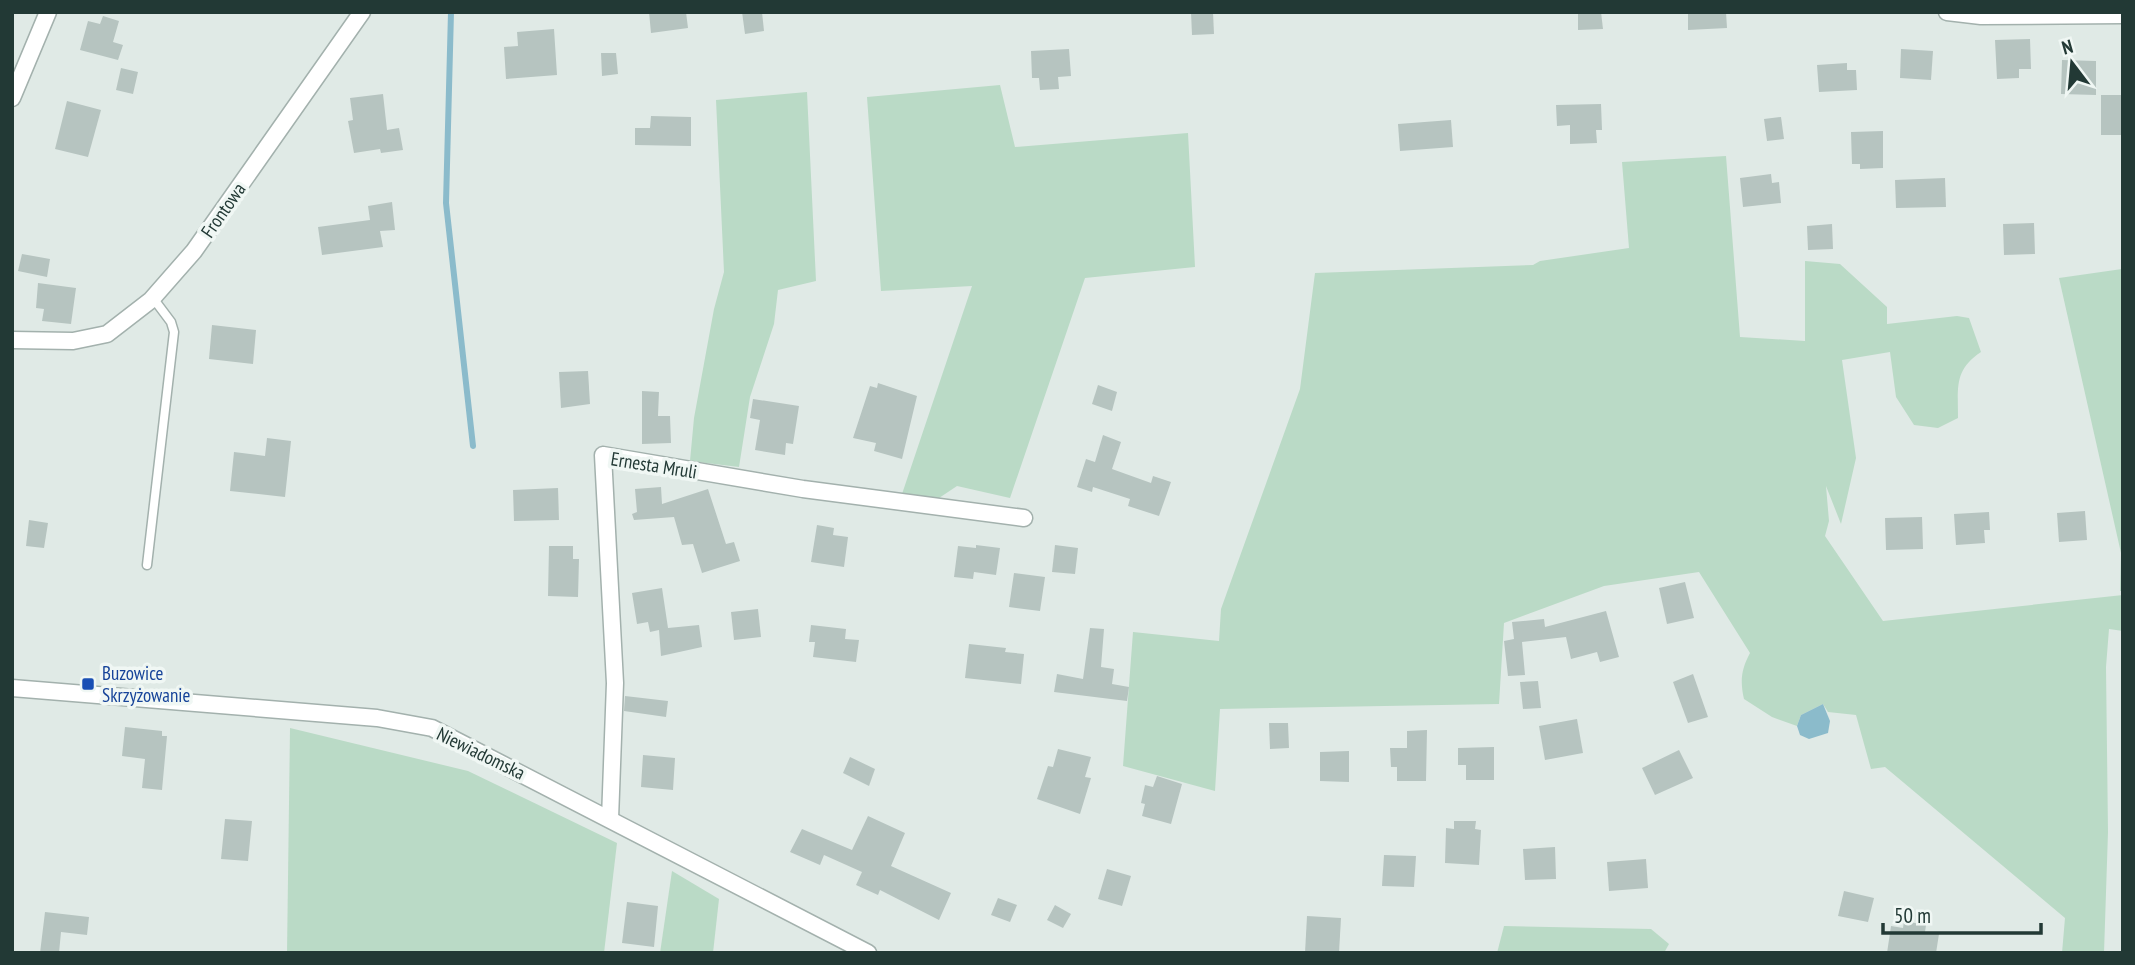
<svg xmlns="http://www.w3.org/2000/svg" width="2135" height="965" viewBox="0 0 2135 965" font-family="'PT Sans Narrow',sans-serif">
  <rect width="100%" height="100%" fill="#e0eae6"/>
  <g fill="#badac6">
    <polygon points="1000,85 1015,147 1188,133 1195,267 1085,278 1010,498 957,486 939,498 902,494 972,286 881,291 867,97"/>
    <polygon points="807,92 816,281 778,290 774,324 750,397 739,467 690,461 694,418 714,309 724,272 716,100"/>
    <path d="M1726 156 1740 337 1805 341V261L1840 264 1887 307V324L1957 316 1969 318 1981 352C1954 370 1958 387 1958 418L1938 428 1914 425 1896 397 1890 352 1842 360 1856 458 1841 524 1826 486 1829 521 1825 536 1883 621 2123 595V631L2109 629 2106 667 2108 832 2104 953H2062L2065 918 1885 767 1871 769 1856 715 1828 712 1823 704 1801 715 1797 726 1772 717 1744 699C1740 681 1741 670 1750 653L1699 572 1604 586 1504 623 1499 704 1220 709 1215 791 1123 766 1133 632 1219 641 1221 609 1300 389 1315 273 1533 265 1540 261 1629 248 1622 162Z"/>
    <polygon points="2123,231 2123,591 2120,591 2121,553 2059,278 2122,269"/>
    <polygon points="290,728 468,771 617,843 604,953 287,953"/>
    <polygon points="672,871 719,899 713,953 660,953"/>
    <polygon points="1504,926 1651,929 1669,944 1664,953 1497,953"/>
  </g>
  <polygon fill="#8bbbcb" points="1823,704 1830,721 1828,733 1809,739 1800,735 1797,726 1801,715"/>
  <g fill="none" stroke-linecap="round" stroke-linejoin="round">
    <polyline stroke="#8bbbcb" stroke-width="6" points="451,12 446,203 473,446"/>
  </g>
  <g fill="#b6c4c0">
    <polygon points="649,12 686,12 688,28 651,33"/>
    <polygon points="742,12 762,12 764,31 745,34"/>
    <polygon points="1191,12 1213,12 1214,34 1192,35"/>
    <polygon points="1578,12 1601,12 1603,29 1578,30"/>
    <polygon points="1688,12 1726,12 1727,28 1688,30"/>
    <polygon points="103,16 119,21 113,42 123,45 118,60 80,50 88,21 100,24"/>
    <polygon points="554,29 557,75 506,79 504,47 518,46 517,32"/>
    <polygon points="2030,39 2031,69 2019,69 2019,78 1997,79 1995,40"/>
    <polygon points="1069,49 1071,76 1058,77 1059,89 1040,90 1039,78 1032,78 1031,51"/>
    <polygon points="1901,49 1933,51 1931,80 1900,78"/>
    <polygon points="601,53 616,53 618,74 602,76"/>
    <polygon points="2062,60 2096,61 2096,95 2061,94"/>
    <polygon points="1847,63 1847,70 1856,70 1857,90 1819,92 1817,65"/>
    <polygon points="121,68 138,72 133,94 116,90"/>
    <polygon points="383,94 387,130 399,128 403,150 381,153 380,149 354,153 348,121 353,120 350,98"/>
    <rect x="2101" y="95" width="22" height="40"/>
    <polygon points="67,101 101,110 88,157 55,149"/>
    <polygon points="1601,104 1602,130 1596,130 1597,143 1570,144 1570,125 1557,126 1556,105"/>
    <polygon points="651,116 691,117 691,146 635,145 635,128 650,128"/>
    <polygon points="1781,117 1784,139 1767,141 1764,119"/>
    <polygon points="1451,120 1453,147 1400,151 1398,124"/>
    <polygon points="1883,131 1883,168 1860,169 1860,164 1852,164 1851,132"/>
    <polygon points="1771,174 1772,183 1779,182 1781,203 1743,207 1740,178"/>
    <polygon points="1945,178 1946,207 1896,208 1895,180"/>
    <polygon points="392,202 395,230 380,231 383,247 322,255 318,227 370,220 368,206"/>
    <polygon points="2034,223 2035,254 2004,255 2003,224"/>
    <polygon points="1832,224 1833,249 1808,250 1807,226"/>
    <polygon points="22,254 50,259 47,277 18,271"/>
    <polygon points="38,283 76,288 71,324 42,321 44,309 36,308"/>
    <polygon points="212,325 256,330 253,364 209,359"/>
    <polygon points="588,371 590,404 561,408 559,372"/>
    <polygon points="878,383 917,396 902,459 874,451 876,443 853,438 870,386 877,388"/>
    <polygon points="1098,385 1117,392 1112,411 1092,404"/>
    <polygon points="642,391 659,392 658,416 670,416 671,443 642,444"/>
    <polygon points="753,399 799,406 793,444 786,443 785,455 755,450 760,420 750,418"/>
    <polygon points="1103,435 1121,442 1112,469 1151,483 1153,476 1171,482 1159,516 1128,506 1130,499 1093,487 1092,492 1077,487 1086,459 1095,462"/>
    <polygon points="267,438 291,441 285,497 230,491 234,452 265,456"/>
    <polygon points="661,487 662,504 708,489 726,544 734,542 740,561 702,573 693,544 682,545 674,517 634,520 632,514 637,512 635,489"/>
    <polygon points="558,488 559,520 514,521 513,490"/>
    <polygon points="2085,511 2087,540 2059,542 2057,513"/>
    <polygon points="1989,512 1990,530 1984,530 1985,543 1956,545 1954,514"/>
    <polygon points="1922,517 1923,549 1886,550 1885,518"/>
    <polygon points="29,520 48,523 44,548 26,546"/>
    <polygon points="817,525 834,528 833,535 848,537 844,567 811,562"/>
    <polygon points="976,545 1000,548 996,575 974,572 973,579 954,577 958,546 976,548"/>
    <polygon points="1055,545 1078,548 1075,574 1052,572"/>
    <polygon points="549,546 573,546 573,559 579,559 578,597 548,596"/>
    <polygon points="1014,573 1045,577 1040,611 1009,607"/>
    <polygon points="1685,582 1694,618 1667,624 1659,588"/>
    <polygon points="662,588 668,628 699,625 702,647 661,656 659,630 650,632 648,622 637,624 632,593"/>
    <polygon points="758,609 761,637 734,640 731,612"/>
    <polygon points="1606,611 1619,657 1600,662 1597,652 1571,659 1566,637 1522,642 1525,675 1508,676 1504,641 1514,639 1512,622 1544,619 1545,627"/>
    <polygon points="811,625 846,629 845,639 859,640 856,662 813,657 815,642 809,642"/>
    <polygon points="1090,628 1104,629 1101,667 1114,669 1112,684 1129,687 1127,701 1054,692 1057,674 1083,679"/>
    <polygon points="969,644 1006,648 1005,652 1024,654 1021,684 965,678"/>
    <polygon points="1693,674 1708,717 1688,723 1673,682"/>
    <polygon points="1538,681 1541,708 1523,709 1520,682"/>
    <polygon points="625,696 668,701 666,717 624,711"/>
    <polygon points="1577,719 1583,753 1545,760 1539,726"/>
    <polygon points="1269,723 1288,723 1289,748 1270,749"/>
    <polygon points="125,727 162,731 162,736 167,736 162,790 142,788 145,759 122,756"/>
    <polygon points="1427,730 1426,781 1397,781 1397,767 1391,767 1390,748 1407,748 1407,731"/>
    <polygon points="1494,747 1494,780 1466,780 1466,765 1458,765 1458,748"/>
    <polygon points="1058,749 1091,757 1085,777 1091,778 1080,814 1037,799 1048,766 1053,767"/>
    <polygon points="1679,750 1693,778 1655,795 1642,768"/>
    <polygon points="1349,751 1349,782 1320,781 1320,752"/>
    <polygon points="643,755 675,758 673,790 641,787"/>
    <polygon points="850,757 875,769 869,786 843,773"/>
    <polygon points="1157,776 1182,784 1171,824 1142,816 1145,804 1141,803 1145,785 1153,787"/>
    <polygon points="868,816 905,833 891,866 951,893 939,920 880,890 878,895 856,885 862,872 824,855 820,865 790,852 802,829 852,850"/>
    <polygon points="225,819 252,821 248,861 221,859"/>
    <polygon points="1454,821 1476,821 1475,829 1481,830 1479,865 1445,863 1446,828 1454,829"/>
    <polygon points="1555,847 1556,879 1525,880 1523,849"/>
    <polygon points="1384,855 1416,856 1414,887 1382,886"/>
    <polygon points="1646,859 1648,888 1609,891 1607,862"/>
    <polygon points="1107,869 1131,876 1122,906 1098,899"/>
    <polygon points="1844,891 1874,898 1868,922 1838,916"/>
    <polygon points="998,898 1017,905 1010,922 991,915"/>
    <polygon points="627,902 658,906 654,947 622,943"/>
    <polygon points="1055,905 1071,914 1063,928 1047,920"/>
    <polygon points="45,912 89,917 87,935 61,932 59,953 40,953"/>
    <polygon points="1307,916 1341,918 1339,953 1305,953"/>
    <polygon points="1904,921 1926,925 1925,932 1939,934 1936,953 1887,953 1891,926 1903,928"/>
  </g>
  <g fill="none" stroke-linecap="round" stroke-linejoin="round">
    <defs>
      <polyline id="lane" points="147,565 174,332 171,322 153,298"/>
      <g id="street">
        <polyline points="1947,12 1981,16 2123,15"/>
        <polyline points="12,98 48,12"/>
        <polyline points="12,340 73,341 107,334 151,300 194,251 362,12"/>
        <polyline points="12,688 377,718 432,728 868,953"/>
        <polyline points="610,819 615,683 603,455 803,489 1024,518"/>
      </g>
    </defs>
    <use href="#lane" stroke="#a3b1ad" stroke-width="11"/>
    <use href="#street" stroke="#a3b1ad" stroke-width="19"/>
    <use href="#lane" stroke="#fff" stroke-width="8"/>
    <use href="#street" stroke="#fff" stroke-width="16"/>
  </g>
  <rect fill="#1a4fb4" stroke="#f0f7f4" stroke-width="2.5" x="81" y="677" width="14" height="14" rx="3.5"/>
  <g text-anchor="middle" stroke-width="7" stroke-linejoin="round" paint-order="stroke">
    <g font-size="19" fill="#223935" stroke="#f0f7f4">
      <text transform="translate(223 210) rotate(-55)" y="7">Frontowa</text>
      <text transform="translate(654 465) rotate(9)" y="7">Ernesta Mruli</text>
      <text transform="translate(481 753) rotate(26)" y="7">Niewiadomska</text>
    </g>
    <g font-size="19" fill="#164399" stroke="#f0f7f4" text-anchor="start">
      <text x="102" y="680">Buzowice<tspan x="102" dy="22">Skrzyżowanie</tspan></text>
    </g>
  </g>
  <rect width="2135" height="965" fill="none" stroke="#223935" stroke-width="28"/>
  <g transform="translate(2072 63) rotate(344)" stroke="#f0f7f4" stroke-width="5" paint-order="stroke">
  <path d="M0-5L12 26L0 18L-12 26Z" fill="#223935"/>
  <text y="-10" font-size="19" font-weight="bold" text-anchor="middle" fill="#223935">N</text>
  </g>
  <path d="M1883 923v10h158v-10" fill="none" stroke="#223935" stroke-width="3.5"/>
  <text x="1894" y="923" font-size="21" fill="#223935" stroke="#f0f7f4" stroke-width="5" paint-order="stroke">50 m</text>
</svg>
